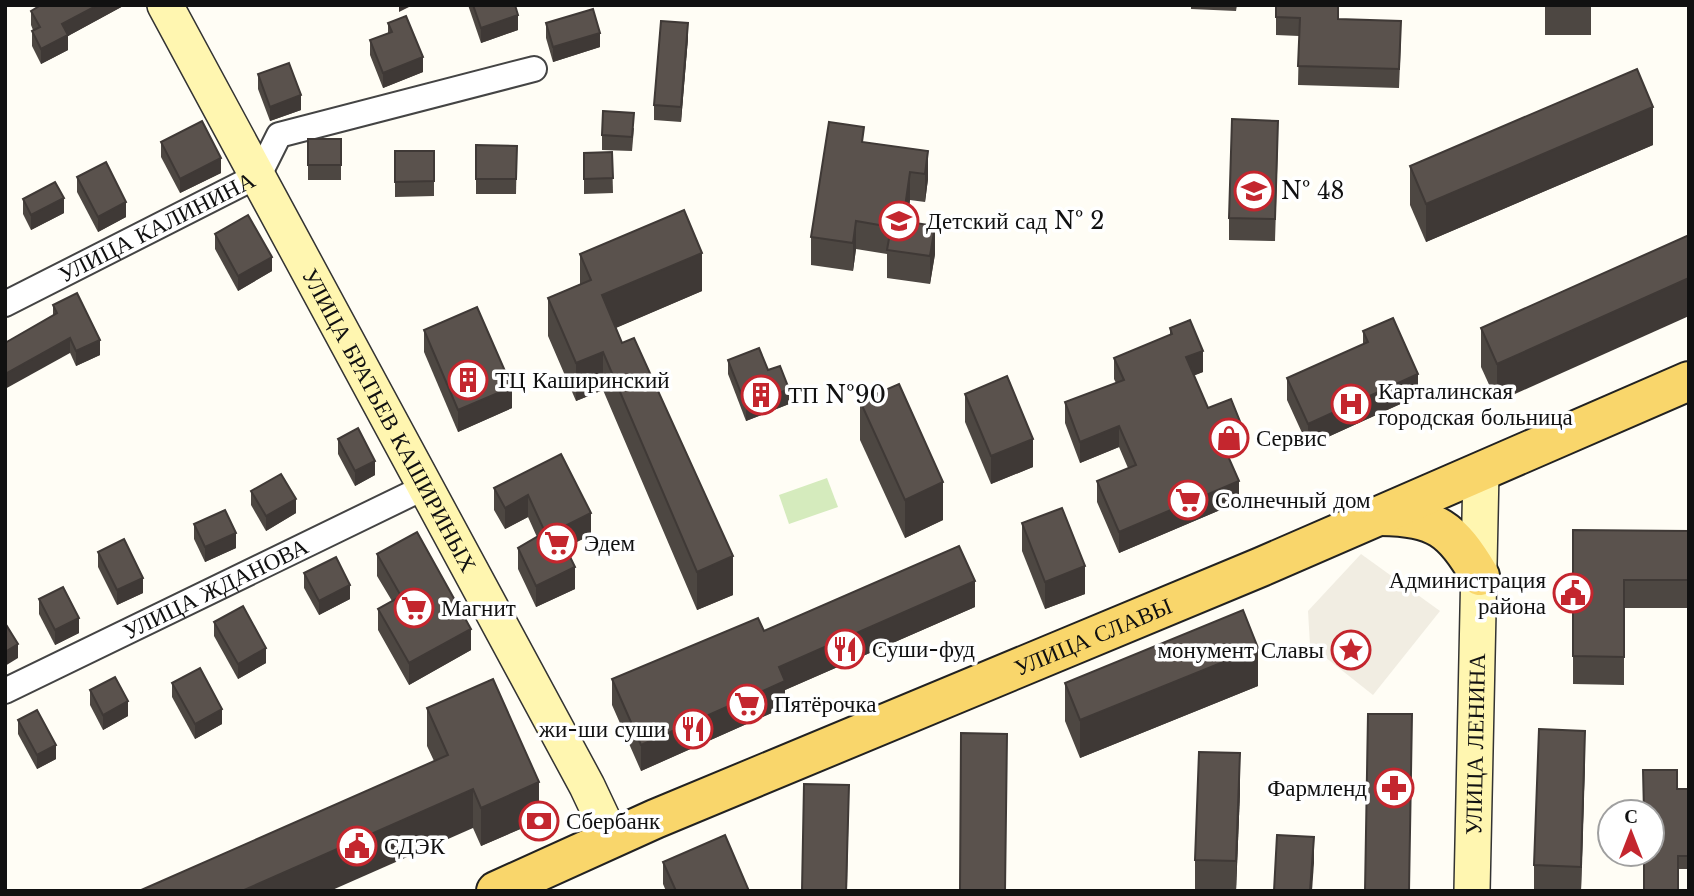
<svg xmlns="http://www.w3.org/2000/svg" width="1694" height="896" viewBox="0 0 1694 896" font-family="'Libre Baskerville',serif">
  <rect width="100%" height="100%" fill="#fffdf5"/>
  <polygon fill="#d5ebbd" points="827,478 838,507 789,524 779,495"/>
  <polygon fill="#f1ede2" points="1361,554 1440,611 1373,695 1310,645 1308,611"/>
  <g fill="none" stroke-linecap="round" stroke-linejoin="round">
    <defs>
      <g id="street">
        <path id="s1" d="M5 304 259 175 279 135 534 69"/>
        <path id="s2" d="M5 691 425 487"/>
      </g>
      <g id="secondary">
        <path id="s3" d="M165 5 587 786 612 839"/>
        <path id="s4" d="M1472 891 1481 471"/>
      </g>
      <g id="primary">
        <path d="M1380 516C1437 517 1451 528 1480 576"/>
        <path id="s5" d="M496 891 655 819 1261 567 1689 381"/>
      </g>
    </defs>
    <use href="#street" stroke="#444" stroke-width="28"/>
    <use href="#secondary" stroke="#333" stroke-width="38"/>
    <use href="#primary" stroke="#222" stroke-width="42"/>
    <use href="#street" stroke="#fff" stroke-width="24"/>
    <use href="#secondary" stroke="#fff6b0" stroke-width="35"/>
    <use href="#primary" stroke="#f9d66b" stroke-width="38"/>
  </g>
  <g fill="#4d4742">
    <polygon points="41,5 125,5 68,36 68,50 41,64 32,46 32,31 33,30 31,25 31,11"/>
    <polygon points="468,5 515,5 518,30 481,43"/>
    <polygon points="1191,5 1237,5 1236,11 1191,9"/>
    <polygon points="1276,5 1339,5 1338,19 1401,39 1399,88 1298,85 1299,36 1276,35"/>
    <rect x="1545" y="5" width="46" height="30"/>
    <polygon points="388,23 423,72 383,88 370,55 370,40 388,33"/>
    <polygon points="546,23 600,47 553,62 546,38"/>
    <polygon points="688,38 681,122 654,120 654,105"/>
    <polygon points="258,74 301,110 270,121 258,89"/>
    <polygon points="634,128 632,151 602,150 602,135"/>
    <rect x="308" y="139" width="33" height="41"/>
    <polygon points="161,142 221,173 180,193 161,157"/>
    <polygon points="864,142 928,151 928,179 925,202 910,200 907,222 935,254 930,284 887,278 887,254 856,249 853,271 811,265 811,237"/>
    <polygon points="1278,142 1275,241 1229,240 1229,218"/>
    <polygon points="476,145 517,146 516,194 476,194"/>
    <polygon points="1653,145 1426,242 1410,205 1410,166"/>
    <polygon points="395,151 434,151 434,196 395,197"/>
    <polygon points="612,152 613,193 584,194 584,153"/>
    <polygon points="77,177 126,217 98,232 77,192"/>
    <polygon points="23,199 64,213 31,230 23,214"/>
    <polygon points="215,234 272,271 238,291 215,249"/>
    <polygon points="1689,235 1497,402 1481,367 1481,328"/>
    <polygon points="580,254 702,291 615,328 733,595 697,610 603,390 576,401 548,336 548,298 580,284"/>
    <polygon points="53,305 100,355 76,366 53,315"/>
    <polygon points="1170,328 1203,372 1194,375 1208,408 1243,450 1228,456 1239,502 1119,553 1097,502 1097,481 1128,468 1119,447 1080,463 1065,423 1065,402 1116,383 1114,379 1114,358 1170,335"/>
    <polygon points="424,330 512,408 458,432 424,352"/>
    <polygon points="1363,331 1418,396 1308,446 1287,400 1287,378 1363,344"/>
    <polygon points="728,360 768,370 789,404 746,421 728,374"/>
    <polygon points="965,394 1033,467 991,484 965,422"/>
    <polygon points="860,401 943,520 905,538 860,440"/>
    <polygon points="338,439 375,475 355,486 338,454"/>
    <polygon points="561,454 591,535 565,547 575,589 536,607 518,569 518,548 537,537 528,517 505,529 494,510 494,488"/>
    <polygon points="251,491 296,513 266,531 251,505"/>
    <polygon points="1022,523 1085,594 1045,609 1022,551"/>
    <polygon points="194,524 236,548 205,562 194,539"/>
    <polygon points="1573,530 1689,531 1689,608 1624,608 1624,685 1573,684"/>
    <polygon points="98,552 143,593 117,605 98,567"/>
    <polygon points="377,554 471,650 409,685 378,630 378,609 392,601 377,576"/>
    <polygon points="304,573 350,599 319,615 304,588"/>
    <polygon points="39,599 79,633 55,645 39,614"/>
    <polygon points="975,607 785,690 785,707 641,771 612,705 612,679 764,631"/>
    <polygon points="214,622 266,663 238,679 214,636"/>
    <polygon points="172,683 222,724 195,739 172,697"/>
    <polygon points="1065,683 1258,686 1080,758 1065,721"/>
    <polygon points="90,690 128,716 103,730 90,705"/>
    <polygon points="427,708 539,821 481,846 473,828 434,761 427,746"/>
    <polygon points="18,720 56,759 37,769 18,734"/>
    <polygon points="1585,759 1581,891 1534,891 1534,865"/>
    <polygon points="1677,789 1689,789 1689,869 1678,869"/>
    <polygon points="1240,792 1236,891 1195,891 1195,860"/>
    <polygon points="663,862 749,891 666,891 663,884"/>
  </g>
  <g fill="#3f3936">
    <polygon points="98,5 125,5 68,36 68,50 41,64 41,49 62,24"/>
    <polygon points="399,5 413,5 399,12"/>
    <polygon points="518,15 518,30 481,43 481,28"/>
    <polygon points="688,23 688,38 681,122 681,107"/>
    <polygon points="600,33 600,47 553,62 553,47"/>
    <polygon points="423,57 423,72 383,88 383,73"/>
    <polygon points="301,95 301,110 270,121 270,107"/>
    <polygon points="1653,107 1653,145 1426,242 1426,204"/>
    <polygon points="928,151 928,179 925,202 925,174"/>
    <polygon points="221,158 221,173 180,193 180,179"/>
    <polygon points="910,172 910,200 903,249 903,221"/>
    <polygon points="64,198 64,213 31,230 31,215"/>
    <polygon points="126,202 126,217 98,232 98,217"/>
    <polygon points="856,221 856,249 853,271 853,243"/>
    <polygon points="935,226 935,254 930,284 930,256"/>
    <polygon points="702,253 702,291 602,334 602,295"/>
    <polygon points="272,257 272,271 238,291 238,276"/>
    <polygon points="1689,278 1689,316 1497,402 1497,364"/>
    <polygon points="70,338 70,353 5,389 5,374"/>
    <polygon points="100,340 100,355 76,366 76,351"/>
    <polygon points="1203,351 1203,372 1186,379 1186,357"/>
    <polygon points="603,352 603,390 576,401 576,363"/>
    <polygon points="1418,374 1418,396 1308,446 1308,424"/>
    <polygon points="512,387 512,408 458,432 458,410"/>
    <polygon points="789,389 789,404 746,421 746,406"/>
    <polygon points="1119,426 1119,447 1080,463 1080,442"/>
    <polygon points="1243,429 1243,450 1220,459 1220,438"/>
    <polygon points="1033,439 1033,467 991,484 991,456"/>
    <polygon points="375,461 375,475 355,486 355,471"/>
    <polygon points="1239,481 1239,502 1119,553 1119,532"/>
    <polygon points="943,482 943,520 905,538 905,500"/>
    <polygon points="528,495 528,517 505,529 505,508"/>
    <polygon points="296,499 296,513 266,531 266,516"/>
    <polygon points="591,513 591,535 557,552 557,530"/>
    <polygon points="236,533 236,548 205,562 205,547"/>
    <polygon points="733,556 733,595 697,610 697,572"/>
    <polygon points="1085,566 1085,594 1045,609 1045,582"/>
    <polygon points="575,567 575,589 536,607 536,586"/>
    <polygon points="143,578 143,593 117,605 117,590"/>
    <polygon points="975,581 975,607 785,690 785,707 641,771 641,745 779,667"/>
    <polygon points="350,585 350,599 319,615 319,601"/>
    <polygon points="79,618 79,633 55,645 55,630"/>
    <polygon points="471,629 471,650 409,685 409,663"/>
    <polygon points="18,644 18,658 5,666 5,652"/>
    <polygon points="266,648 266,663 238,679 238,664"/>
    <polygon points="1258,648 1258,686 1080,758 1080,720"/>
    <polygon points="128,701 128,716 103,730 103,715"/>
    <polygon points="222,709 222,724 195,739 195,724"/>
    <polygon points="1585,731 1585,759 1581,891 1581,867"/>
    <polygon points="56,745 56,759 37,769 37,755"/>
    <polygon points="1240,753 1240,792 1236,891 1236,861"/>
    <polygon points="539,782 539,821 481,846 481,808"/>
    <polygon points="849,785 847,891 846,891"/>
    <polygon points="473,789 473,828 330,891 242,891"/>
    <polygon points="1314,837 1314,863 1312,891 1310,891"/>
  </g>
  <g fill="#5a524d" stroke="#3f3936" stroke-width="2">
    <polygon points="41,5 98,5 62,24 68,35 41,49 32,31 40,27 31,11"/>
    <polygon points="473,5 515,5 518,15 481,28"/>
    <polygon points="1276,5 1338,5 1338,19 1401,21 1399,69 1298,66 1300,18 1276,17"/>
    <polygon points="593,9 600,33 553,47 546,23"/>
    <polygon points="406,16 423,57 383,73 370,40 392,32 388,23"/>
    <polygon points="661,21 688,23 681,107 654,105"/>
    <polygon points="289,63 301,95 270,107 258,74"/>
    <polygon points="1637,69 1653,107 1426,204 1410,166"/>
    <polygon points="603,111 634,113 632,137 602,135"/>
    <polygon points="1232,119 1278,121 1275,219 1229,218"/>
    <polygon points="202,121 221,158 180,179 161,142"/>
    <polygon points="829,122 864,127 862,142 928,151 925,174 910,172 903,221 935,226 930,256 887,250 891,227 856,221 853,243 811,237"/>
    <rect x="308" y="139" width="33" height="26"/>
    <polygon points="476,145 517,146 516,179 476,179"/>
    <polygon points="395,151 434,151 434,181 395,182"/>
    <polygon points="612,152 613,178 584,179 584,153"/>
    <polygon points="106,162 126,202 98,217 77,177"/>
    <polygon points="55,182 64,198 31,215 23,199"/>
    <polygon points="684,210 702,253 602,295 622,343 634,338 733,556 697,572 603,352 576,363 548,298 591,280 580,254"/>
    <polygon points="248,215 272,257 238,276 215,234"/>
    <polygon points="1689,235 1689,278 1497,364 1481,328"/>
    <polygon points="77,293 100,340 76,351 70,338 5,374 5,343 57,313 53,305"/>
    <polygon points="477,307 512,387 458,410 424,330"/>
    <polygon points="1393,318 1418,374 1308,424 1287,378 1368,342 1363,331"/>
    <polygon points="1190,320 1203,351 1186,357 1208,408 1231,399 1243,429 1220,438 1239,481 1119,532 1097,481 1136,465 1119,426 1080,442 1065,402 1124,380 1114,358 1172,334 1170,328"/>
    <polygon points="759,348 768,370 780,366 789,389 746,406 728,360"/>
    <polygon points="1007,376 1033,439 991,456 965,394"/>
    <polygon points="899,384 943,482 905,500 860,401"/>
    <polygon points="358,428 375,461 355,471 338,439"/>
    <polygon points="561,454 591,513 557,530 575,567 536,586 518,548 545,532 528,495 505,508 494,488"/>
    <polygon points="281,474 296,499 266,516 251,491"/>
    <polygon points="1062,508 1085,566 1045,582 1022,523"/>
    <polygon points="225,510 236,533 205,547 194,524"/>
    <polygon points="1573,530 1689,531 1689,580 1624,580 1624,657 1573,656"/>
    <polygon points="417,532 471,629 409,663 378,609 401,596 377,554"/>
    <polygon points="124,539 143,578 117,590 98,552"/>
    <polygon points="959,546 975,581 779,667 785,681 641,745 612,679 758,618 764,631"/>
    <polygon points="336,557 350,585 319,601 304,573"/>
    <polygon points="63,587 79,618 55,630 39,599"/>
    <polygon points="243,606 266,648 238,664 214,622"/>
    <polygon points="1243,610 1258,648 1080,720 1065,683"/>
    <polygon points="5,623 18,644 5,652"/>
    <polygon points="200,668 222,709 195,724 172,683"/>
    <polygon points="115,677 128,701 103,715 90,690"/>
    <polygon points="493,679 539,782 481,808 473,789 242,891 139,891 448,755 427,708"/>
    <polygon points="37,710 56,745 37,755 18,720"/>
    <polygon points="1368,714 1412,714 1409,891 1365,891"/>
    <polygon points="1539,729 1585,731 1581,867 1534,865"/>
    <polygon points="961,733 1007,734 1005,891 960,891"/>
    <polygon points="1199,752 1240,753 1236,861 1195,860"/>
    <polygon points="1643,770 1677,770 1677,789 1689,789 1689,856 1678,856 1678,891 1644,891 1644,854 1652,854 1652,812 1644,812"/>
    <polygon points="804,784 849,785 846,891 802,891"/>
    <polygon points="725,835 749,891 676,891 663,862"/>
    <polygon points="1277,835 1314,837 1310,891 1274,891"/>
  </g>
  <defs>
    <symbol id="school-ring" viewBox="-11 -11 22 22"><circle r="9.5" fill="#fff" stroke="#c4262e" stroke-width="1.5"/><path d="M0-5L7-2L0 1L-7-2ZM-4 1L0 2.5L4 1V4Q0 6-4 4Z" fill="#c4262e"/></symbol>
    <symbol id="building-ring" viewBox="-11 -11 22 22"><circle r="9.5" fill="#fff" stroke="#c4262e" stroke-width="1.5"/><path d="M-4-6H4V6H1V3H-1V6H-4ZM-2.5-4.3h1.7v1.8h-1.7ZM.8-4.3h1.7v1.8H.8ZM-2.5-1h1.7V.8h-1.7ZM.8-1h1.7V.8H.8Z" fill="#c4262e"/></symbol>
    <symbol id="hospital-ring" viewBox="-11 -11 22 22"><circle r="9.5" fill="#fff" stroke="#c4262e" stroke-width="1.5"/><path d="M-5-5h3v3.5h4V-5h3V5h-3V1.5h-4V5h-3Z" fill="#c4262e"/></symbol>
    <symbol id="shop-ring" viewBox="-11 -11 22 22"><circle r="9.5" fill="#fff" stroke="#c4262e" stroke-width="1.5"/><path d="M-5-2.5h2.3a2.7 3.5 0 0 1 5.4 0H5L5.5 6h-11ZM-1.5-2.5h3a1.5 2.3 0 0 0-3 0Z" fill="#c4262e"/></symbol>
    <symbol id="supermarket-ring" viewBox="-11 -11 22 22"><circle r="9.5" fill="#fff" stroke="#c4262e" stroke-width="1.5"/><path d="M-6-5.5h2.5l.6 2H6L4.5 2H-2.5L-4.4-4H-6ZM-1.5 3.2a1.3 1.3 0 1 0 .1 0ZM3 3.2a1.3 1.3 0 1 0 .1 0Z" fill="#c4262e"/></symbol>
    <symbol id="civic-ring" viewBox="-11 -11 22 22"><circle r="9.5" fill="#fff" stroke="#c4262e" stroke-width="1.5"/><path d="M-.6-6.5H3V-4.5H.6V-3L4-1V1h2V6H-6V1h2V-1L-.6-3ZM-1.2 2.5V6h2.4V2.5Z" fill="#c4262e"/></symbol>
    <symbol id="restaurant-ring" viewBox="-11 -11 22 22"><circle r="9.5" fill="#fff" stroke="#c4262e" stroke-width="1.5"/><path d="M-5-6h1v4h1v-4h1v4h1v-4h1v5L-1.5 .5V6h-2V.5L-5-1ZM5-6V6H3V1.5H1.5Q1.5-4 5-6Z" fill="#c4262e"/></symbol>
    <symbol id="sight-ring" viewBox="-11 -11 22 22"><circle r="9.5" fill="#fff" stroke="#c4262e" stroke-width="1.5"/><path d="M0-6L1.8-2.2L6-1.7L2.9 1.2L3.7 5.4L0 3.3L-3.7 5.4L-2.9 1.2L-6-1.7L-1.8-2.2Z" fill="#c4262e"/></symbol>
    <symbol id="pharmacy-ring" viewBox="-11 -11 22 22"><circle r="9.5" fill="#fff" stroke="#c4262e" stroke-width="1.5"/><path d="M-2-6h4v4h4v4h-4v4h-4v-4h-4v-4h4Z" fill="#c4262e"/></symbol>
    <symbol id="bank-ring" viewBox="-11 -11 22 22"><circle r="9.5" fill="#fff" stroke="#c4262e" stroke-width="1.5"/><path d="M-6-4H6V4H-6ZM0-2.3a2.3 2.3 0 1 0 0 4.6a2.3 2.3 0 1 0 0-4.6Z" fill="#c4262e"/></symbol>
  </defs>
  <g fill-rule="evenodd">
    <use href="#school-ring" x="1232" y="169" width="44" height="44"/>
    <use href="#school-ring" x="877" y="199" width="44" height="44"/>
    <use href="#building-ring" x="446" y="358" width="44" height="44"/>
    <use href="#building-ring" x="739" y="373" width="44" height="44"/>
    <use href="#hospital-ring" x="1329" y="382" width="44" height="44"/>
    <use href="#shop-ring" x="1207" y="416" width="44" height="44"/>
    <use href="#supermarket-ring" x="1166" y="478" width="44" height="44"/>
    <use href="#supermarket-ring" x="535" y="521" width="44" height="44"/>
    <use href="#civic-ring" x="1551" y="571" width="44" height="44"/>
    <use href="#supermarket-ring" x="392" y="586" width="44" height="44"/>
    <use href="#restaurant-ring" x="823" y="627" width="44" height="44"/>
    <use href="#sight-ring" x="1329" y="628" width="44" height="44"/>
    <use href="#supermarket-ring" x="725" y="682" width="44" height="44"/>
    <use href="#restaurant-ring" x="671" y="707" width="44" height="44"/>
    <use href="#pharmacy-ring" x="1372" y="766" width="44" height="44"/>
    <use href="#bank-ring" x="517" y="799" width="44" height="44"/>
    <use href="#civic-ring" x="335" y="824" width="44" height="44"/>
  </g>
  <g text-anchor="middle" stroke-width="7" stroke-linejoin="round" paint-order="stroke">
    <g font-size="23" fill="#111" stroke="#fff" text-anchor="start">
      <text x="1281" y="199">№ 48</text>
      <text x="926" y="229">Детский сад № 2</text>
      <text x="495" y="388">ТЦ Каширинский</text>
      <text x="1378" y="399">Карталинская<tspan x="1378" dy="26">городская больница</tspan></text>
      <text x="788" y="403">ТП №90</text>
      <text x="1256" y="446">Сервис</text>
      <text x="1215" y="508">Солнечный дом</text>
      <text x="584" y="551">Эдем</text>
      <text x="1546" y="588" text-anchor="end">Администрация<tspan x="1546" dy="26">района</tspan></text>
      <text x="441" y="616">Магнит</text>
      <text x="872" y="657">Суши-фуд</text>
      <text x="1324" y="658" text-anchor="end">монумент Славы</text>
      <text x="774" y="712">Пятёрочка</text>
      <text x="666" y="737" text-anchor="end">жи-ши суши</text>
      <text x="1367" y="796" text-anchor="end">Фармленд</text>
      <text x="566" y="829">Сбербанк</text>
      <text x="384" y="854">СДЭК</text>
    </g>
    <g font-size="23" fill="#111" stroke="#fff">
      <text dy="8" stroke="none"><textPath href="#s1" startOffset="170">УЛИЦА КАЛИНИНА</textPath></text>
      <text dy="8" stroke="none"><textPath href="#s3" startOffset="472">УЛИЦА БРАТЬЕВ КАШИРИНЫХ</textPath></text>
      <text dy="8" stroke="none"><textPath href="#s2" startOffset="234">УЛИЦА ЖДАНОВА</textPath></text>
      <text dy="8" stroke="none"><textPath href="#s5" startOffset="649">УЛИЦА СЛАВЫ</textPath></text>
      <text dy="8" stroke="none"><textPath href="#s4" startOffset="147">УЛИЦА ЛЕНИНА</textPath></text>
    </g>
  </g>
  <rect width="1694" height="896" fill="none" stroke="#111111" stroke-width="14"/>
  <g transform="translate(1631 833)"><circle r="33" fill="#ffffff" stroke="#a0a0a0" stroke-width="2"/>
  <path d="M0-5L12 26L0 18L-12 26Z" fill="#c4262e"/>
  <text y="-10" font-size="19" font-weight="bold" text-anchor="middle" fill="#111111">С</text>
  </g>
</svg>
